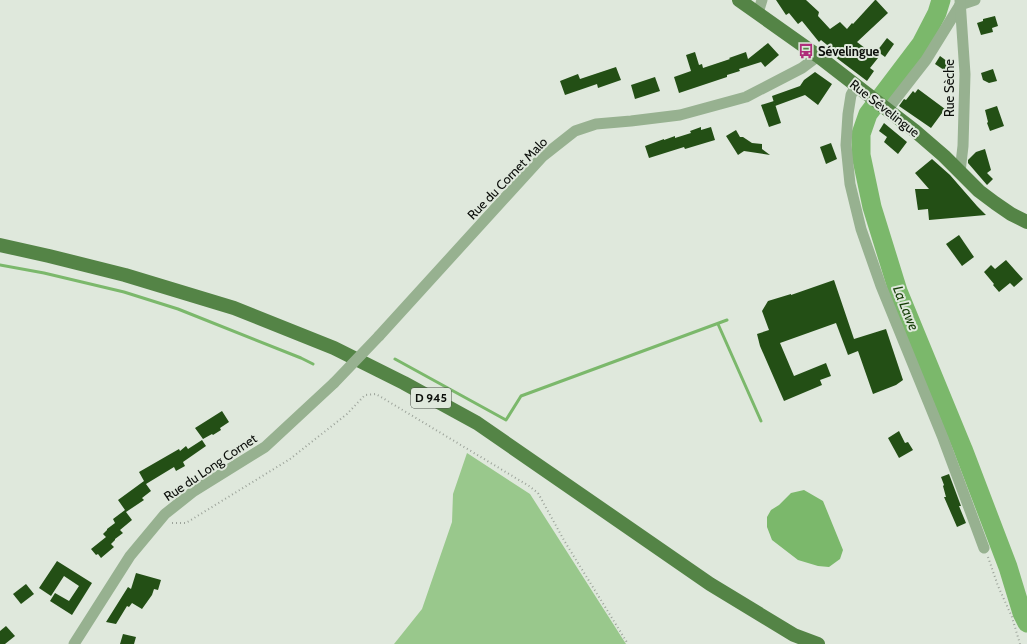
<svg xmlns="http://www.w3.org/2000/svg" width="1027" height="644" viewBox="0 0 1027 644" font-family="Cabin,sans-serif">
  <rect width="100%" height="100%" fill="#dfe8dc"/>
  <polygon fill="#99c88c" points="467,453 530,494 626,644 394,644 422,609 452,522 453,494"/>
  <polygon fill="#7bb86b" points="804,490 823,501 843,550 840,559 829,567 818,566 798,560 772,540 767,527 767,517 771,510 779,505 791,493"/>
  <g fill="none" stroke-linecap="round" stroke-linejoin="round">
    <g stroke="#7bb86b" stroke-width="3">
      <polyline points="0,265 44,273 124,292 178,309 301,358 313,364"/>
      <polyline points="718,324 761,421"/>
      <polyline points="395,359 506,420 521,396 727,320"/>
    </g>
    <polyline stroke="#7bb86b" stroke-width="19" points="941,0 937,13 921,44 868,114 861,134 861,155 872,207 898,291 963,449 1008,567 1022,613 1027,623"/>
  </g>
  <g fill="#234f15">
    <polygon points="776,0 806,0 819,12 818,16 830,29 840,22 847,29 852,23 853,24 875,0 876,0 888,13 857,42 878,58 870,68 874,71 867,81 834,56 837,53 821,40 819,42 802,21 798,24 789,13 786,15"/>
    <polygon points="995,16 998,26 992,28 993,32 981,35 977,23 983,21 983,19"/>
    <polygon points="887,38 894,44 885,57 877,51"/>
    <polygon points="768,43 779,55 765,67 761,62 739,69 740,71 727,75 727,77 679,93 674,77 691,71 686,55 695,52 699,65 702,64 703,68 730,59 729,58 746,52 748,59"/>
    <polygon points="940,56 955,67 950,74 935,64"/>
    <polygon points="616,67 621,80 598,88 597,84 565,95 560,81 578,74 580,79"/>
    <polygon points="993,69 997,81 989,83 983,80 981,73"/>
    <polygon points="815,72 832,84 818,105 805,95 775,106 772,96 800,86 804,80"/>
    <polygon points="655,77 660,91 635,99 631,85"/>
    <polygon points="918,89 945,109 931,128 899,106 904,99 906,100 913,91 915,93"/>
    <polygon points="774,101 781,123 769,127 761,105"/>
    <polygon points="997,106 1004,126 990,131 987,123 988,122 985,110"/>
    <polygon points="884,123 907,142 898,154 884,142 887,137 879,131"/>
    <polygon points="701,127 701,130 711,127 715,140 685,149 684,147 649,158 645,146 664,139 664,140 675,136 675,138 691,133 690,131"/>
    <polygon points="736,130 740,137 743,137 752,143 762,144 762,149 770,155 744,151 738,155 726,136"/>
    <polygon points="831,143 837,159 826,164 820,147"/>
    <polygon points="985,149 991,170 987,173 993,179 987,185 968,163 968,160 976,152"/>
    <polygon points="932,159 950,175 977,206 986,215 929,220 928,209 918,210 915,189 929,189 915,173"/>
    <polygon points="959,235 974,257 962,266 946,244"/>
    <polygon points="1006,260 1023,279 1014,287 1010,283 999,292 993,285 994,284 984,272 991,265 995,269"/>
    <polygon points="834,280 854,339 886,329 903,380 896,385 873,394 858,351 848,355 836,323 780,343 794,376 826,363 831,376 820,380 822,385 784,401 760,346 757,334 769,330 762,311 768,301 791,294 791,295"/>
    <polygon points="222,411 229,422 220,428 221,430 213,435 212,434 203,439 195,428"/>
    <polygon points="899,431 905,443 908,442 913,450 899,458 888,438"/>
    <polygon points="202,440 206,446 183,462 185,466 176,471 174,467 146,484 151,491 142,498 144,500 126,512 132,520 120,530 123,533 115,539 115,540 111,544 114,547 101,558 98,554 96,555 91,549 106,537 103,534 107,530 107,529 115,523 113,519 125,510 118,500 144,481 139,472 179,449 180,451 186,446 188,449"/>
    <polygon points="949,474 961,506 959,506 966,523 957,527 944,497 946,497 943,486 944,485 941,477"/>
    <polygon points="57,561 92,583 72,615 50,601 55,593 69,601 79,586 64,576 51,596 39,588"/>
    <polygon points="136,573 161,580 158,590 154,589 152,595 142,609 132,603 129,607 127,606 116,624 106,622 128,587 131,589"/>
    <polygon points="26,584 34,594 21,604 13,594"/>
    <polygon points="6,626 15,636 5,644 0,644 0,631"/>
    <polygon points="123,634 136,637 134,644 120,644"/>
  </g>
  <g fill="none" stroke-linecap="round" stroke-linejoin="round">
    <g stroke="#9ca39a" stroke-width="2" stroke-dasharray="1 3" stroke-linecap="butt">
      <polyline points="172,523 186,523 290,459 347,414 365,395 376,394 529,486 538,493 565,542 628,644"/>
      <polyline points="988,557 998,586 1012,617 1020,644"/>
    </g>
    <g stroke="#97b190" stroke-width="11">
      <polyline points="960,5 975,0"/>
      <polyline points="758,13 762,0"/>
      <polyline points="856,86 851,95 848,114 846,145 850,184 861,229 881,286 943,438 984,548"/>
      <polyline points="887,110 926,60 960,5"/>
      <polyline points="960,172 963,146 965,74 960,0"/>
      <polyline points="379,336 542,157 575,131 596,124 631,121 680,115 746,97 802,68 818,56"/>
      <polyline points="74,644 130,556 165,514 194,491 265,447 334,383"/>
    </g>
    <g stroke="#548446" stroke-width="14">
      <polyline points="739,0 818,56 915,131 944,156 979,191 995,203 1011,214 1027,222"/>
      <polyline points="0,245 49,256 125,275 234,308 334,348 404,383 477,423 710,584 794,635 818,644"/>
    </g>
    <polyline stroke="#97b190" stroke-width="11" points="334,383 379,336"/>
  </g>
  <defs>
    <symbol id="bus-bare" viewBox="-9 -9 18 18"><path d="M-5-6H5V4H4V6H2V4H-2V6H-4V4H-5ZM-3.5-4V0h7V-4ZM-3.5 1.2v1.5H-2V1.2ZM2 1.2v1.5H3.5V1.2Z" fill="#af2e7a" stroke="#dfe8dc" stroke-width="2.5" paint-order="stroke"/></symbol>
  </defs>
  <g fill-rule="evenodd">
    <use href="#bus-bare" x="795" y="40" width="22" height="22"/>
  </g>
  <g text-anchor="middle" stroke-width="4" stroke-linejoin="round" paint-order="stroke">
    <rect fill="#dfe8dc" stroke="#4b4f49" stroke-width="1" x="411" y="388" width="40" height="20" rx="3"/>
    <g font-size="12" font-weight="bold" fill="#0b0e0a">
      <text x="431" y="402">D 945</text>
    </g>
    <g font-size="13" font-weight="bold" fill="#0b0e0a" stroke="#dfe8dc" text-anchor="start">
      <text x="818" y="56">Sévelingue</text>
    </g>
    <g font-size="13" fill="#0b0e0a" stroke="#dfe8dc">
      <text transform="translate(949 88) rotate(-90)" y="5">Rue Sèche</text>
      <text transform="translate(885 108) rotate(38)" y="5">Rue Sévelingue</text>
      <text transform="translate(507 178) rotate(-46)" y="5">Rue du Cornet Malo</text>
      <text transform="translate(210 467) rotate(-34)" y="5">Rue du Long Cornet</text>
    </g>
    <g font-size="14" font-style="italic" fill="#163e07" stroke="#dfe8dc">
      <text transform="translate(906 308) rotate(68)" y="5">La Lawe</text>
    </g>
  </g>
</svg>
